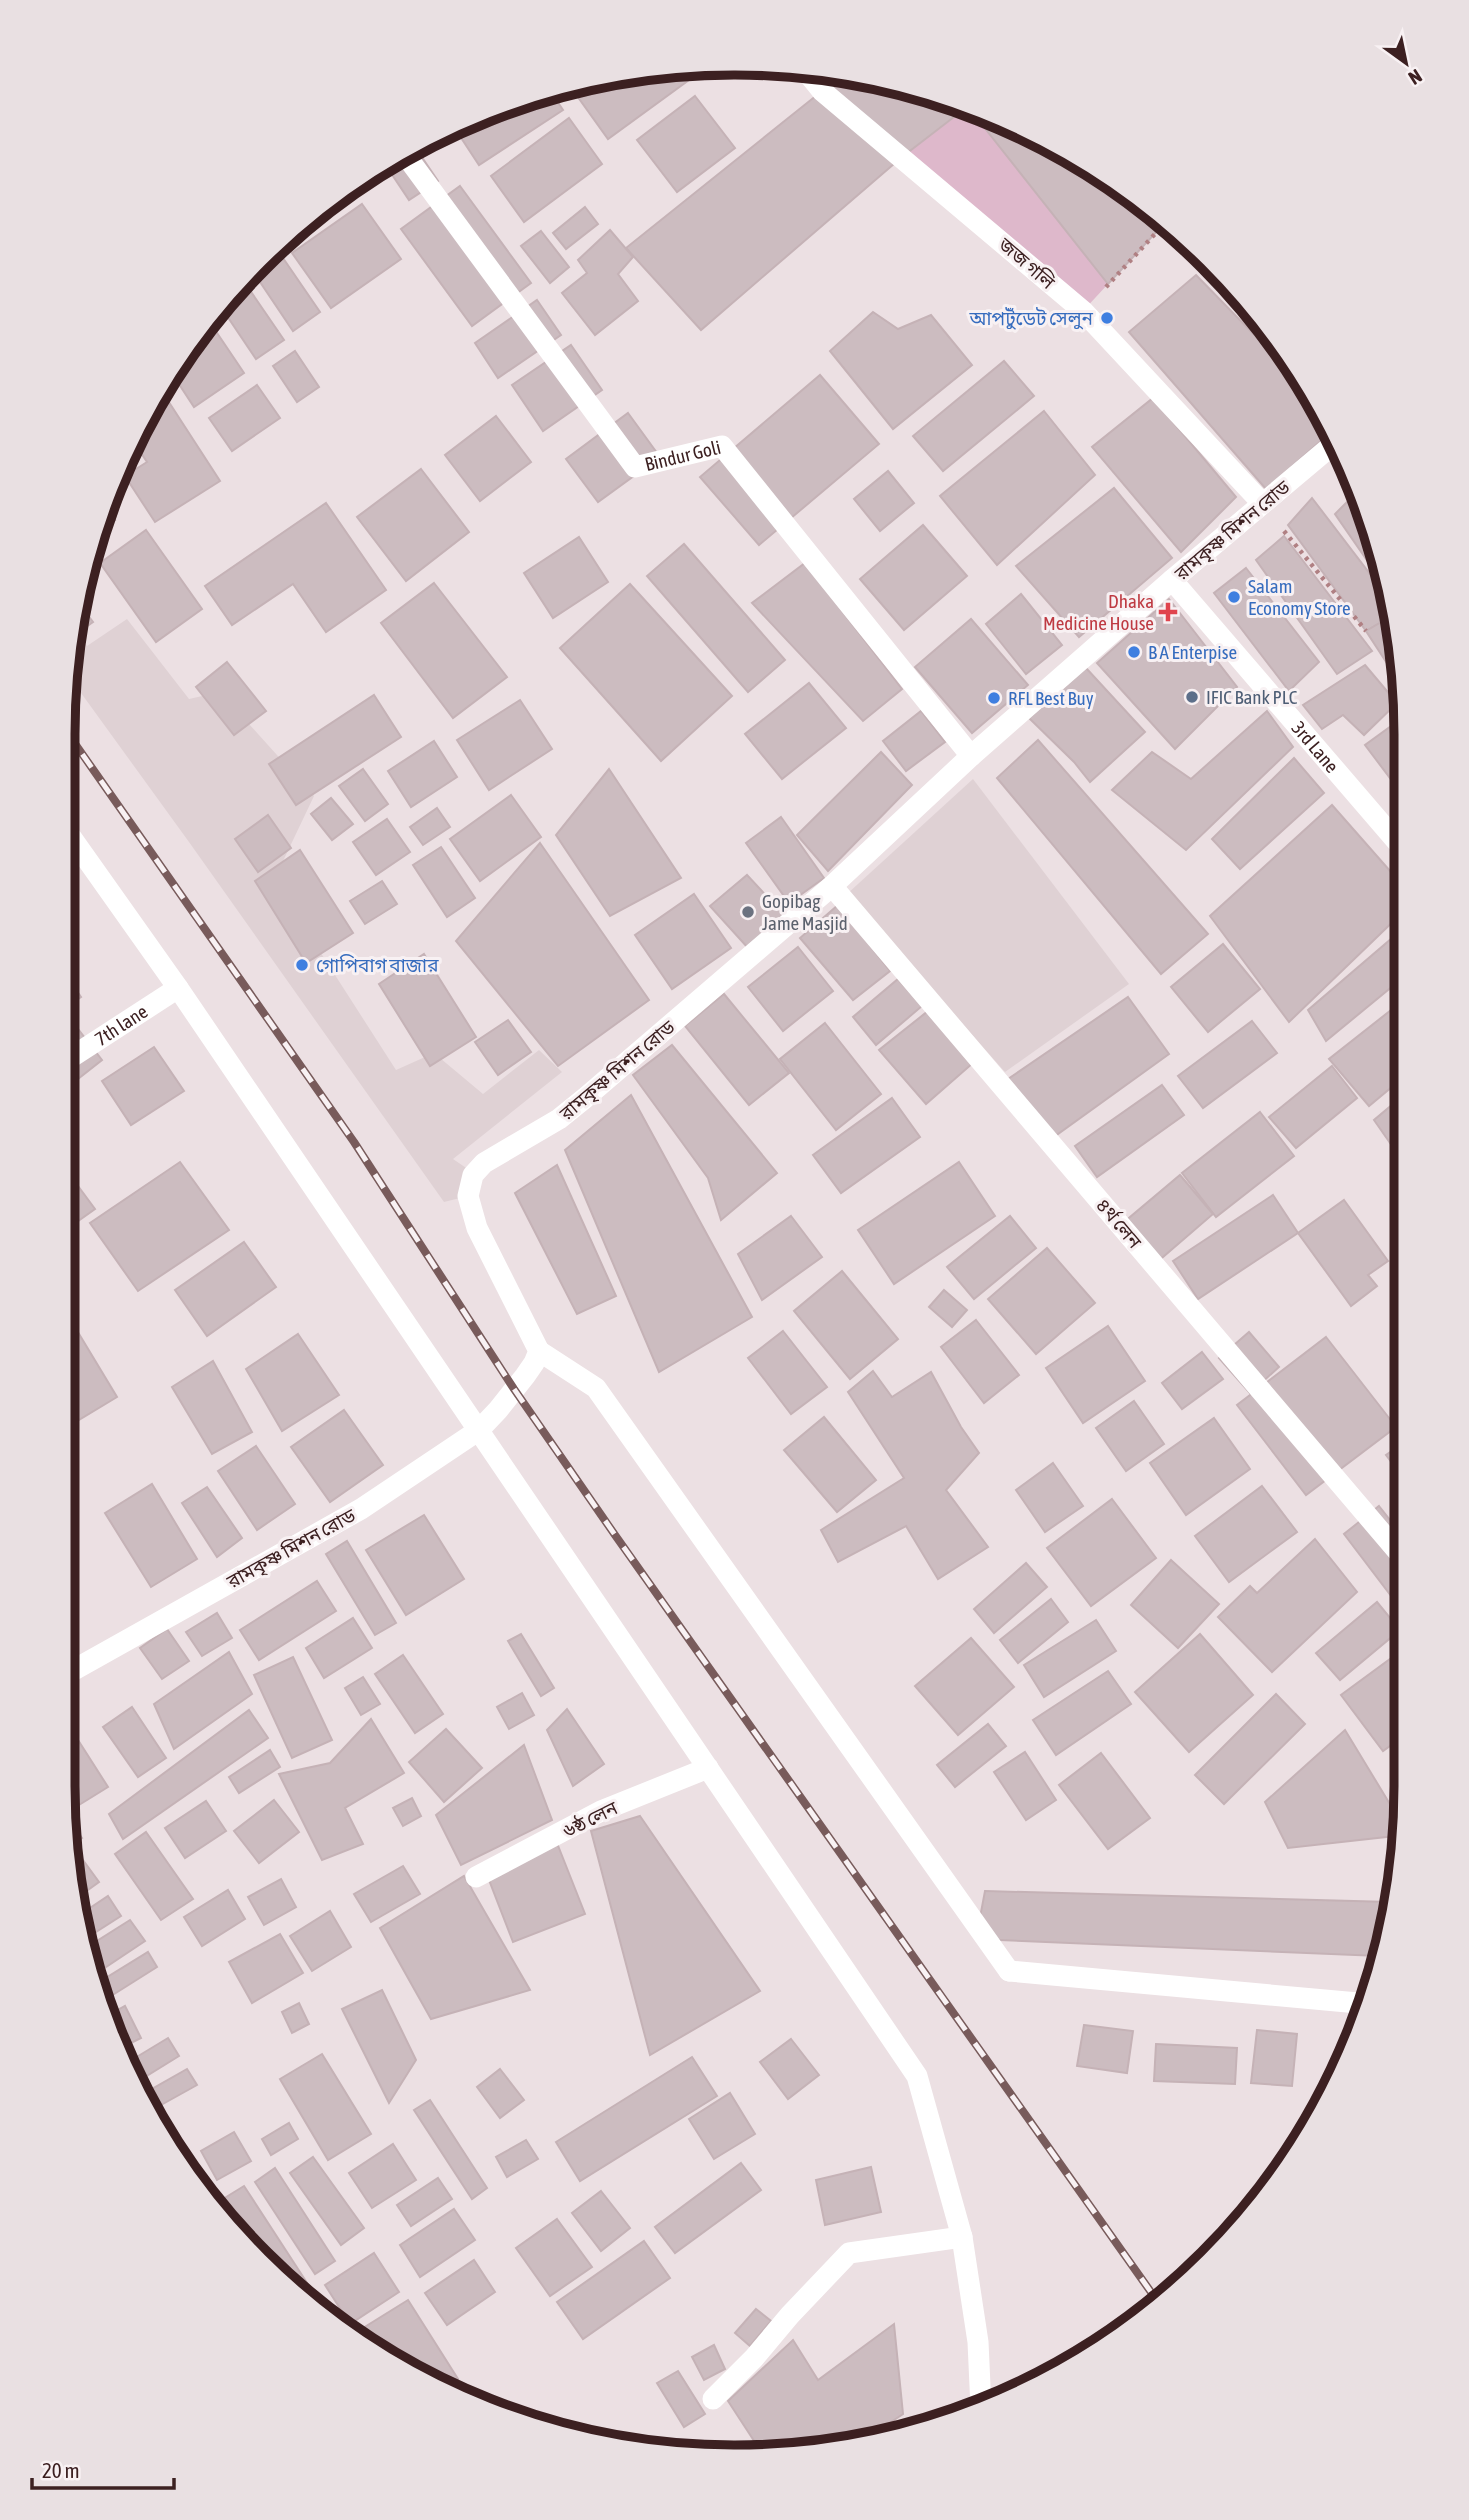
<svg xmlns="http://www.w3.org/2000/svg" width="1469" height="2520" viewBox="0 0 1469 2520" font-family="'Asap Condensed','Noto Sans Bengali',sans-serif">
  <rect width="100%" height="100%" fill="#ece0e3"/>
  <g fill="#dfd1d4">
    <polygon points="127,619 189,699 220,692 314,796 274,880 396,1070 434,1053 483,1094 539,1050 562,1072 453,1159 478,1176 468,1196 444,1202 189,842 68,675 76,632 87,646"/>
    <polygon points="973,779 1129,984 1005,1072 847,894"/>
  </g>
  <polygon fill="#deb8cb" points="968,107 1108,284 1083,311 902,157"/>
  <g fill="#ccbcc0" stroke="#c5b2b6" stroke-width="2">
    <polygon points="681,68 689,80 608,139 570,86 603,76"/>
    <polygon points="843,74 865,76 967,107 902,157 822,91"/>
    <polygon points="822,91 902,157 701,330 626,248"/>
    <polygon points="551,92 563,110 479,165 454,127 477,114"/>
    <polygon points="695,96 735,148 677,192 637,140"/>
    <polygon points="968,107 991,114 1107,176 1137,201 1160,228 1108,284"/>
    <polygon points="569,118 602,164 524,222 491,176"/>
    <polygon points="415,147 438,181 409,200 385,164"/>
    <polygon points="352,183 356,189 339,201 336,197"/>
    <polygon points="460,186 531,283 472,326 401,229"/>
    <polygon points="362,204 401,259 331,308 292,253"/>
    <polygon points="585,207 598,224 566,249 553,233"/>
    <polygon points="322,208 326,214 302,231 299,227"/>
    <polygon points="610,230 633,257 618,274 638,301 595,335 562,293 587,273 578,260"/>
    <polygon points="541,231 569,267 550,283 521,246"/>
    <polygon points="1175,232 1210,260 1245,306 1243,307"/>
    <polygon points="283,258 320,312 293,331 256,276"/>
    <polygon points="1196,275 1313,395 1331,432 1266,489 1129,332"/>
    <polygon points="247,286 284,340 256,359 221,307 227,300"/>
    <polygon points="537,300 561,335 498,378 475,343"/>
    <polygon points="873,312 898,329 931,315 972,365 893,429 830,351"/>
    <polygon points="1253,317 1281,353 1247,322"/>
    <polygon points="209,321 244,373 194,407 171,372 176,362"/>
    <polygon points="571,345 602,390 543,431 512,385"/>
    <polygon points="295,351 319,387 297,402 273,366"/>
    <polygon points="1004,361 1034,396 943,471 913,436"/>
    <polygon points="820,375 879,444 759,545 700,477"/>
    <polygon points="257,385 280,418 232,451 209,418"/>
    <polygon points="163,393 220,481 155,522 125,476 147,462 135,444 160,395"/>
    <polygon points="1153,398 1236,497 1181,552 1092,447"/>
    <polygon points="1044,411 1095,475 997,565 940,496"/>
    <polygon points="628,413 660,457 598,502 566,459"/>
    <polygon points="496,416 531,462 480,501 445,455"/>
    <polygon points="421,469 469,532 406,581 357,517"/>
    <polygon points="888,471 914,503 880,531 854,499"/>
    <polygon points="1114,488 1172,558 1079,637 1016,566"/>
    <polygon points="1358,491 1370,519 1384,585 1335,514"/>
    <polygon points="1312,498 1386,595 1390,617 1366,631 1288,525"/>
    <polygon points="326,503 386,590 326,632 293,584 232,625 205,586"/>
    <polygon points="105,507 115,520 96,534 99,518"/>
    <polygon points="923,525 967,576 904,630 860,579"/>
    <polygon points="146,530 202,609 156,642 100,563"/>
    <polygon points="1284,536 1372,651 1337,674 1256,560"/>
    <polygon points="579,537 608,582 553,618 524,573"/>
    <polygon points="684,544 785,660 748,692 647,576"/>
    <polygon points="805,563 902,689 863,721 752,603"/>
    <polygon points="1246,568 1319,662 1289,691 1214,593"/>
    <polygon points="434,583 507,677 453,718 381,623"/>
    <polygon points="630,584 732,696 661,761 560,648"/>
    <polygon points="1021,594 1062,645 1026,674 986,624"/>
    <polygon points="1169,599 1237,687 1175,749 1097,663"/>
    <polygon points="81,606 93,622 76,634"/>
    <polygon points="1390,617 1405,690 1405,691 1366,631"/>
    <polygon points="971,619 1028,685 972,733 915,667"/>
    <polygon points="227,662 266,711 234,735 196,687"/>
    <polygon points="1365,665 1397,703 1364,735 1343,715 1322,729 1303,705"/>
    <polygon points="1086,668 1145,732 1090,782 1074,762 1029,718"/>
    <polygon points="809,683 846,728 782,779 745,734"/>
    <polygon points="374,695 401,737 296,805 269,764"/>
    <polygon points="520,700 552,749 489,790 457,740"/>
    <polygon points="921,711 945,742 906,771 883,741"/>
    <polygon points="1267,711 1293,747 1186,850 1112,790 1152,752 1191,779"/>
    <polygon points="1405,716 1405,798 1365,745"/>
    <polygon points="1038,740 1208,934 1161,974 997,778"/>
    <polygon points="434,741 457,777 411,807 388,771"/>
    <polygon points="881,752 912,785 828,871 797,835"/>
    <polygon points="1294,758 1324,793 1240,869 1212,839"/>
    <polygon points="363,769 388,804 365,821 339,786"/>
    <polygon points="609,769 681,878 610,916 556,835"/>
    <polygon points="511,795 541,837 480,881 450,839"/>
    <polygon points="331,798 353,824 332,840 311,814"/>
    <polygon points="1332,805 1405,888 1405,910 1289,1022 1210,916"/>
    <polygon points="437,808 450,827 423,845 410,827"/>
    <polygon points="268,815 291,848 258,872 235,839"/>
    <polygon points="781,817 824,878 789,903 746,843"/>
    <polygon points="387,819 410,852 376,875 353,842"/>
    <polygon points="540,843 649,1000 558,1066 456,941"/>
    <polygon points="441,847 475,898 447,917 413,865"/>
    <polygon points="300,850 353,933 306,963 255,881"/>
    <polygon points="747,875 786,917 749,949 710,906"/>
    <polygon points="382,881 397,904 365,924 350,901"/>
    <polygon points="694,894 731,948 672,989 635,935"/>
    <polygon points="838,905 890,971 853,1000 800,938"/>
    <polygon points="1405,927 1405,976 1326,1041 1308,1010"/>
    <polygon points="1223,944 1260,989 1208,1032 1171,987"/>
    <polygon points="798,947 833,991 783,1031 748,987"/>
    <polygon points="424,954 476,1037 430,1066 379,984"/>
    <polygon points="64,972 81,997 64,1009"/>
    <polygon points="898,979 922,1006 876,1045 853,1017"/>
    <polygon points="724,994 789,1073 749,1105 685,1026"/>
    <polygon points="1128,997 1169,1054 1051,1139 1008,1079"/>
    <polygon points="1405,999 1405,1076 1369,1106 1329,1059"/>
    <polygon points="928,1011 973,1063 926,1104 879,1050"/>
    <polygon points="68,1016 102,1060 64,1090 64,1019"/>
    <polygon points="508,1020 531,1052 498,1075 475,1042"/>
    <polygon points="1252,1021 1277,1053 1203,1108 1178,1076"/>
    <polygon points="825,1023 881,1094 836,1130 780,1059"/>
    <polygon points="672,1045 777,1173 721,1220 708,1178 633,1075"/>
    <polygon points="154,1047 184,1091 131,1125 102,1081"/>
    <polygon points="1332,1066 1357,1098 1296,1148 1269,1117"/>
    <polygon points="1162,1085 1184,1115 1097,1177 1075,1146"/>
    <polygon points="1405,1094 1405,1162 1404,1163 1374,1120"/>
    <polygon points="631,1095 752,1317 659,1372 565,1150"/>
    <polygon points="892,1098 920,1137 841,1193 813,1155"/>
    <polygon points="1260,1112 1294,1156 1216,1217 1182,1173"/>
    <polygon points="180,1162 229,1230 138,1291 90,1223"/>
    <polygon points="959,1162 995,1216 894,1284 858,1230"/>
    <polygon points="557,1165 616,1296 577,1314 515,1193"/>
    <polygon points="64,1167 95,1209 64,1231"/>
    <polygon points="1180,1175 1213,1214 1156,1263 1123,1223"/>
    <polygon points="1273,1195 1298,1233 1198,1299 1173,1261"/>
    <polygon points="1344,1200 1388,1261 1368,1275 1377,1286 1351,1306 1298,1233"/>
    <polygon points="791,1216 822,1257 762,1300 738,1254"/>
    <polygon points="1010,1216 1036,1248 974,1299 947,1267"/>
    <polygon points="244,1242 276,1287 207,1336 175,1290"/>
    <polygon points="1047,1248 1095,1303 1036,1354 988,1299"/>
    <polygon points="842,1271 898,1339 850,1379 794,1311"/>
    <polygon points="944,1290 967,1310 952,1327 929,1307"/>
    <polygon points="64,1309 117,1397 77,1421 64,1399"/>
    <polygon points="976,1320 1019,1375 984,1403 941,1347"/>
    <polygon points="1108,1326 1145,1381 1083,1423 1046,1368"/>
    <polygon points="783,1331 827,1387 791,1414 748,1358"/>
    <polygon points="1249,1332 1279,1367 1250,1393 1219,1358"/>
    <polygon points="298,1334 339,1395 282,1431 246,1369"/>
    <polygon points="1326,1337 1396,1427 1306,1495 1237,1405"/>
    <polygon points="1202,1352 1223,1379 1182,1409 1162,1383"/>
    <polygon points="213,1361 252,1432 212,1454 172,1387"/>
    <polygon points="873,1371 892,1397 931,1372 961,1427 979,1453 946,1490 988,1547 938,1579 906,1526 838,1562 821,1530 904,1478 848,1392"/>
    <polygon points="1134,1401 1164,1444 1126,1471 1096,1428"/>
    <polygon points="344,1410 383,1465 330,1502 291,1447"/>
    <polygon points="824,1417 876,1480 837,1512 784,1450"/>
    <polygon points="1214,1418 1250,1469 1186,1515 1150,1463"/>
    <polygon points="1405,1442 1405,1480 1386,1455"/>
    <polygon points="256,1446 295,1504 257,1530 218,1471"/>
    <polygon points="1053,1463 1083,1506 1045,1532 1016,1490"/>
    <polygon points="152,1484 197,1559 151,1587 105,1513"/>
    <polygon points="1262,1486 1297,1532 1229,1582 1195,1536"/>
    <polygon points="207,1487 242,1538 217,1557 182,1503"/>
    <polygon points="1112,1499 1156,1558 1091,1606 1047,1548"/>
    <polygon points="1379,1506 1405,1539 1405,1593 1395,1601 1344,1534"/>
    <polygon points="424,1515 464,1579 406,1615 366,1550"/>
    <polygon points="1315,1539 1357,1592 1272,1672 1218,1617 1250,1586 1257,1593"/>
    <polygon points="347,1541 396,1623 375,1635 326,1554"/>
    <polygon points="1171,1560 1219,1604 1178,1648 1131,1605"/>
    <polygon points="1026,1563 1047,1587 994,1633 974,1609"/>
    <polygon points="317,1581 336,1611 259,1660 240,1630"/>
    <polygon points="1051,1599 1068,1622 1018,1663 1000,1640"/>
    <polygon points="1377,1602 1400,1630 1340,1680 1316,1653"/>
    <polygon points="217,1613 232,1638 202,1656 186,1632"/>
    <polygon points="353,1618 372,1648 324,1678 306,1648"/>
    <polygon points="1096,1620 1116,1651 1044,1697 1024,1665"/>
    <polygon points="167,1629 189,1661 162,1679 140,1648"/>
    <polygon points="521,1634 554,1688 541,1696 508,1641"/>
    <polygon points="1200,1634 1253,1695 1189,1752 1135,1692"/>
    <polygon points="971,1638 1014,1687 958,1735 915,1686"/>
    <polygon points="1405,1648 1405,1735 1383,1751 1341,1695"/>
    <polygon points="229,1652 252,1694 174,1749 154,1704"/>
    <polygon points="403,1655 443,1714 415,1733 375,1674"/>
    <polygon points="293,1657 332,1740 292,1758 254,1675"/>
    <polygon points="1108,1671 1131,1704 1056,1755 1033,1720"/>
    <polygon points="363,1677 380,1704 361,1715 345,1688"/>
    <polygon points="522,1693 534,1715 509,1729 497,1707"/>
    <polygon points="1276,1694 1305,1724 1224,1804 1195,1775"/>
    <polygon points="132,1707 166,1758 138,1777 103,1727"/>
    <polygon points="567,1709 604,1764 573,1786 547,1730"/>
    <polygon points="249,1710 268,1738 123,1839 109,1814"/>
    <polygon points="371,1719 404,1773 345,1808 363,1844 322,1860 279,1774 330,1763"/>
    <polygon points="988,1724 1006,1746 955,1787 937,1765"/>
    <polygon points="71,1729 108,1787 79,1805 63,1781 63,1734"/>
    <polygon points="446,1729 482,1768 444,1802 409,1762"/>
    <polygon points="1345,1730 1405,1829 1404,1835 1288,1848 1265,1802"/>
    <polygon points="524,1745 552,1820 461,1865 436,1815"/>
    <polygon points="270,1750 280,1767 239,1793 229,1777"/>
    <polygon points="1025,1752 1056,1800 1026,1820 994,1772"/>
    <polygon points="1101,1753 1150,1818 1108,1849 1059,1785"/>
    <polygon points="412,1798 421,1816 403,1826 393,1808"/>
    <polygon points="274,1800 299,1832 259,1863 234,1831"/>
    <polygon points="206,1801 226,1831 185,1858 165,1828"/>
    <polygon points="640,1816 760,1991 650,2055 591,1831"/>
    <polygon points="68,1819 82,1838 73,1844"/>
    <polygon points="146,1832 193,1899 161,1920 115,1854"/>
    <polygon points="555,1838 585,1914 513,1942 484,1867"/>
    <polygon points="83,1860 99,1882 81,1895 76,1865"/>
    <polygon points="403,1866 420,1894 371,1922 354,1894"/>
    <polygon points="464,1876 530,1990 431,2019 380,1928"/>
    <polygon points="281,1879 296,1907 264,1925 248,1897"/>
    <polygon points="228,1890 245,1919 202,1946 184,1917"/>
    <polygon points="985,1891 1390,1902 1379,1956 976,1939"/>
    <polygon points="108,1896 121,1916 88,1937 84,1912"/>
    <polygon points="330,1911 351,1947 312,1971 290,1936"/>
    <polygon points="130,1920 145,1941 94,1975 89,1946"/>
    <polygon points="280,1934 303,1973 252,2003 229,1962"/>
    <polygon points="148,1952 157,1967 100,2003 96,1984"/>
    <polygon points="382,1990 416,2060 389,2103 342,2009"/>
    <polygon points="299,2003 309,2024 292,2033 282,2012"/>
    <polygon points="125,2006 141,2038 123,2047 107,2016"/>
    <polygon points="1084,2025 1133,2031 1127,2073 1077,2066"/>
    <polygon points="1257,2030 1297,2034 1292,2086 1251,2083"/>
    <polygon points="168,2038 179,2056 140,2080 130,2061"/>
    <polygon points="791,2039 819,2075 788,2099 760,2062"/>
    <polygon points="1156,2044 1237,2048 1235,2084 1154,2081"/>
    <polygon points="322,2054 371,2134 328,2160 280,2079"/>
    <polygon points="692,2057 717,2096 580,2181 556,2142"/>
    <polygon points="187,2069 197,2085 161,2105 152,2089"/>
    <polygon points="500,2069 524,2100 500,2118 477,2087"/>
    <polygon points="730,2093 755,2134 714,2159 689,2119"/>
    <polygon points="430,2100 487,2188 472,2199 414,2110"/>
    <polygon points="289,2123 298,2139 271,2155 262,2139"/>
    <polygon points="234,2132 251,2161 217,2180 201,2151"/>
    <polygon points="526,2140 538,2159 507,2177 496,2157"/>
    <polygon points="393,2144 416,2180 372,2208 349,2173"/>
    <polygon points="313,2157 364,2228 341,2245 290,2173"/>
    <polygon points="741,2163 761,2190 675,2253 655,2227"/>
    <polygon points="871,2167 881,2212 825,2225 816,2180"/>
    <polygon points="275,2168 335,2261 315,2274 255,2182"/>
    <polygon points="438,2178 452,2199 411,2226 397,2205"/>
    <polygon points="244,2186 324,2309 247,2237 223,2199"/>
    <polygon points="601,2191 630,2228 601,2251 572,2213"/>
    <polygon points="454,2209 475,2240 420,2277 400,2245"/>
    <polygon points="557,2219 592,2267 550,2296 516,2248"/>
    <polygon points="644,2241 670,2278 583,2339 557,2302"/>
    <polygon points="374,2253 399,2292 350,2324 325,2285"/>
    <polygon points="474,2260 495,2292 447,2325 425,2293"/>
    <polygon points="408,2300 458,2379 450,2384 361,2344 352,2335"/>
    <polygon points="756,2309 771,2321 750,2346 735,2333"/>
    <polygon points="894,2324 903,2414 873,2434 778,2456 762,2453 728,2401 793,2340 818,2380"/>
    <polygon points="714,2345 725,2369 704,2380 692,2357"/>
    <polygon points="678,2371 705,2414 684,2427 657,2383"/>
  </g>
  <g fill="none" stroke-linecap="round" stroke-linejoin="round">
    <g stroke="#b08083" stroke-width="4.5" stroke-dasharray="3.5 5" stroke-linecap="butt">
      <polyline points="1106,287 1165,223"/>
      <polyline points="1284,531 1366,631"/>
    </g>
    <polyline stroke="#fff" stroke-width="21" points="1009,1971 1369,2004"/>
    <g stroke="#fff" stroke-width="21">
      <polyline points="805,70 822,91 1083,311 1262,503"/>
      <path id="s1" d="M404 153 635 467 722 446 971 756"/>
      <path id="s2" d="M1172 580 1405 851"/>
      <polyline points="64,827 178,988 917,2076 962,2237 978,2342 981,2408"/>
      <polyline points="832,886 1405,1560"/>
      <path id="s3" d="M64 1062 178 988"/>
      <polyline points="539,1351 596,1388 1009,1971"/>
      <polyline points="63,1676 361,1509 479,1430 498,1410 525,1376 534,1363 539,1351 477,1228 468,1196 473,1175 484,1163 559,1119 585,1098 832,886 971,756 1172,580 1336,442"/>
      <polyline points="476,1877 601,1811 708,1768"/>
      <polyline points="713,2399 754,2358 790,2315 849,2253 962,2237"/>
    </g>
    <defs>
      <polyline id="rail" points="64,728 354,1142 514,1389 615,1535 1158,2302"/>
    </defs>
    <use href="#rail" stroke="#785b5b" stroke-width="8"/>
    <use href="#rail" stroke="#f8f1f3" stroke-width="5" stroke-dasharray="16" stroke-linecap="butt"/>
  </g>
  <g fill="#3f7fe0" stroke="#f8f1f3" stroke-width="2.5">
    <circle cx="1107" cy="318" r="7"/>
    <circle cx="1234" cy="597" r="7"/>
    <circle cx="1134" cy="652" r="7"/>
    <circle cx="994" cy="698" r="7"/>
    <circle cx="302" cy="965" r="7"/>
  </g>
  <path fill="#e0444e" stroke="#f8f1f3" stroke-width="2.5" d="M1164.5 601.5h7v7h7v7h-7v7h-7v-7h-7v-7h7z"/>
  <circle fill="#5c6f8a" stroke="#f8f1f3" stroke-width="2.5" cx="1192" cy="697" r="7"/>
  <circle fill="#6b7280" stroke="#f8f1f3" stroke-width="2.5" cx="748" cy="912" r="7"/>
  <g text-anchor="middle" stroke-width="6" stroke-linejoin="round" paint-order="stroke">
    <g font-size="19" fill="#3c2021" stroke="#f8f1f3">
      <text transform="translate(1027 263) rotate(41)" y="7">জজ গলি</text>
      <text dy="7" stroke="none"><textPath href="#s1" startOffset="439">Bindur Goli</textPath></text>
      <text transform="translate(1232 530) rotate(-40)" y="7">রামকৃষ্ণ মিশন রোড</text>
      <text dy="7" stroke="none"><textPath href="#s2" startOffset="220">3rd Lane</textPath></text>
      <text dy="7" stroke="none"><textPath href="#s3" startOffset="68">7th lane</textPath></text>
      <text transform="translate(617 1070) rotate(-40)" y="7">রামকৃষ্ণ মিশন রোড</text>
      <text transform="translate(1119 1223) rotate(50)" y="7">৪র্থ লেন</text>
      <text transform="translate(291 1548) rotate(-29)" y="7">রামকৃষ্ণ মিশন রোড</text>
      <text transform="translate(590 1819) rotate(-26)" y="7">৬ষ্ঠ লেন</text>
    </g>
    <g font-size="19" fill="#366cbe" stroke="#f8f1f3" text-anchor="start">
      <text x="1093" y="325" text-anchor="end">আপটুঁডেট সেলুন</text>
      <text x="1248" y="593">Salam<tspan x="1248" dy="22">Economy Store</tspan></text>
      <text x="1148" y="659">B A Enterpise</text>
      <text x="1008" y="705">RFL Best Buy</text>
      <text x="316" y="972">গোপিবাগ বাজার</text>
    </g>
    <g font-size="19" fill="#be3a42" stroke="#f8f1f3" text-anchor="end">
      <text x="1154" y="608">Dhaka<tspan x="1154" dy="22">Medicine House</tspan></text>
    </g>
    <g font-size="19" fill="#4e5e75" stroke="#f8f1f3" text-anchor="start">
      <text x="1206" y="704">IFIC Bank PLC</text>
    </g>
    <g font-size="19" fill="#5b616d" stroke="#f8f1f3" text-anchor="start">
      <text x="762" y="908">Gopibag<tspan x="762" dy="22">Jame Masjid</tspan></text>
    </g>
  </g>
  <path d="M0 0H1469V2520H0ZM734 75H735A659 659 0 0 1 1394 734V1786A659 659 0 0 1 735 2445H734A659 659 0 0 1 75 1786V734A659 659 0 0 1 734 75Z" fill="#e9e0e2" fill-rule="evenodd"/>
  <path fill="none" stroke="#3c2021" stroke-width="9" d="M734 75H735A659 659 0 0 1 1394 734V1786A659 659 0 0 1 735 2445H734A659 659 0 0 1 75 1786V734A659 659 0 0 1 734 75Z"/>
  <g transform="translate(1406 63) rotate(147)" stroke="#f8f1f3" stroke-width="5" paint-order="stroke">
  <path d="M0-5L12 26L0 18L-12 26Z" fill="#3c2021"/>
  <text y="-10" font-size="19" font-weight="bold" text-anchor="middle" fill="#3c2021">N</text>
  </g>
  <path d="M32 2478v10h142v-10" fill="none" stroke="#3c2021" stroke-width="3.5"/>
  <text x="42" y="2478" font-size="21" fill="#3c2021" stroke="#f8f1f3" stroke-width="5" paint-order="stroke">20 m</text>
</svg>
